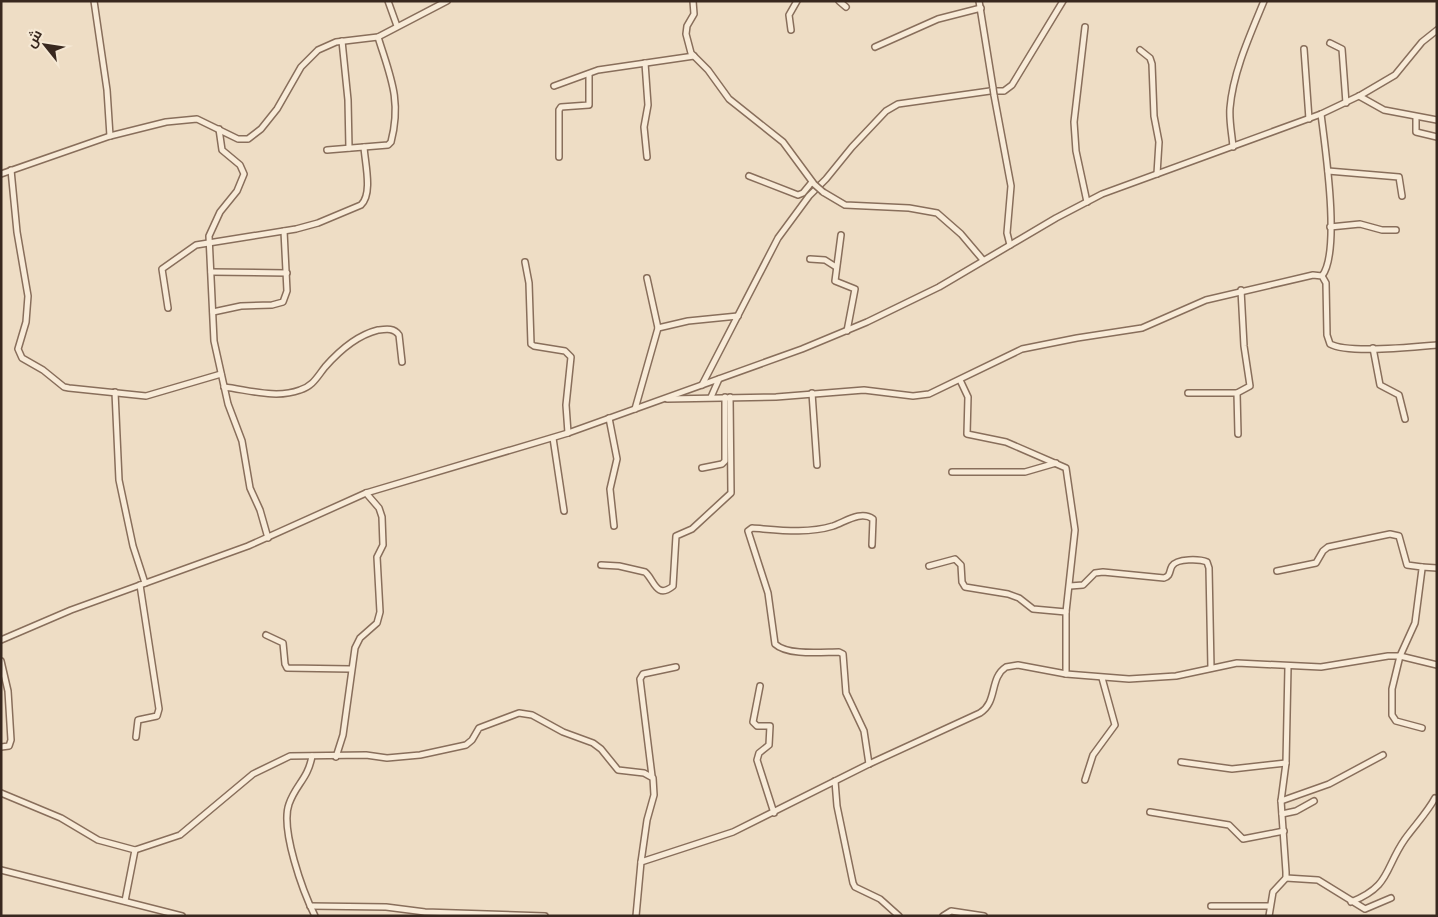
<svg xmlns="http://www.w3.org/2000/svg" width="1438" height="917" viewBox="0 0 1438 917" font-family="Literata,Cairo,serif">
  <rect width="100%" height="100%" fill="#eeddc5"/>
  <g fill="none" stroke-linecap="round" stroke-linejoin="round">
    <defs>
      <g id="street">
        <polyline points="94,1 107,90 110,136"/>
        <polyline points="388,1 397,26"/>
        <polyline points="693,1 694,14 687,26 686,34 691,53 708,70 729,99 783,142 814,184"/>
        <polyline points="839,1 846,7"/>
        <polyline points="979,1 993,88"/>
        <polyline points="1085,27 1074,122 1076,151 1087,202"/>
        <polyline points="791,30 789,15 797,1"/>
        <polyline points="342,41 348,100 349,148"/>
        <polyline points="1330,43 1342,49 1346,103"/>
        <polyline points="875,47 938,19 981,8"/>
        <polyline points="1304,49 1309,119"/>
        <polyline points="1140,50 1150,58 1152,64 1154,116 1159,142 1157,174"/>
        <polyline points="645,63 648,105 644,127 647,157"/>
        <polyline points="554,86 598,70 694,56"/>
        <polyline points="994,95 1011,186 1007,233 1010,245"/>
        <polyline points="1359,96 1384,110 1437,120"/>
        <path d="M1321 114C1325 147 1341 252 1322 276"/>
        <polyline points="1416,117 1416,132 1437,137"/>
        <polyline points="219,129 222,150 240,165 244,174 237,191 220,212 209,236 214,341 228,404 242,441 250,488 260,510 268,538"/>
        <path d="M1233 147C1232 134 1229 121 1230 108 1233 72 1250 35 1264 1"/>
        <path d="M327 150 388 145 391 142C402 100 390 76 378 37"/>
        <polyline points="559,157 559,110 561,107 589,105 589,74"/>
        <polyline points="11,170 17,232 28,296 26,322 18,349 22,358 43,370 64,387 69,388 146,396 221,374"/>
        <polyline points="1328,171 1399,177 1402,196"/>
        <polyline points="1,174 110,136 166,122 197,119 238,139 248,139 261,129 277,109 301,67 318,50 336,42 378,37 447,1"/>
        <polyline points="749,176 798,195 803,193 812,182"/>
        <polyline points="823,192 845,205 909,208 937,213 961,234 983,260"/>
        <polyline points="1330,227 1360,224 1382,230 1396,230"/>
        <polyline points="841,235 835,281 855,289 847,331"/>
        <polyline points="810,259 825,260 836,267"/>
        <polyline points="525,262 529,283 531,344 534,346 565,351 571,357 566,405 568,433"/>
        <polyline points="211,272 287,273"/>
        <polyline points="647,278 658,328"/>
        <path d="M168 308 162 269 196 245 296 229 318 223 361 205C373 194 365 163 364 147"/>
        <polyline points="213,312 241,306 272,305 283,302 287,291 284,231"/>
        <polyline points="1373,348 1380,385 1399,395 1405,419"/>
        <polyline points="960,380 968,397 967,434 1006,442 1066,468 1075,530 1066,612 1066,674"/>
        <polyline points="702,385 778,238 809,196 826,179 852,147 886,111 898,104 990,91 1004,91 1012,85 1063,1"/>
        <path d="M224 387C249 390 276 399 300 390 313 386 317 377 325 367 339 351 358 335 378 330 387 329 394 328 399 335L402 362"/>
        <polyline points="115,392 119,480 133,546 145,583"/>
        <polyline points="812,393 817,465"/>
        <polyline points="1188,393 1237,393 1250,386 1244,346 1241,290"/>
        <polyline points="1237,393 1238,434"/>
        <polyline points="711,397 719,379"/>
        <path d="M667 399 776 397 864 390 913 396 929 394 1022 349 1077 338 1142 328 1206 300 1313 275 1322 276 1326 283 1327 335 1330 344C1348 354 1414 347 1437 345"/>
        <polyline points="635,409 658,328 688,321 738,316"/>
        <polyline points="609,418 617,459 610,489 614,526"/>
        <polyline points="553,438 564,511"/>
        <polyline points="702,468 722,464 725,461 725,397"/>
        <polyline points="952,472 1025,472 1056,463"/>
        <path d="M601 565 619 566 645 572C654 579 656 600 673 586L676 536 692 529 731 493 730 397"/>
        <polyline points="929,566 955,559 961,565 962,582 965,587 1008,594 1019,598 1033,609 1066,612"/>
        <polyline points="1422,567 1437,568"/>
        <polyline points="1277,571 1316,563 1323,551 1328,547 1390,534 1399,536 1407,565 1422,567 1422,569 1415,623 1400,656 1392,689 1392,715 1396,721 1422,728"/>
        <path d="M1070 586 1083 585 1095 573 1103 572 1164 578C1171 576 1169 571 1172 566 1177 558 1200 559 1207 562L1209 568 1211 668"/>
        <polyline points="266,635 283,643 285,664 287,668 350,669"/>
        <polyline points="1,640 71,610 248,546 366,493 568,433 802,349 867,322 939,287 1056,218 1102,194 1321,114 1361,95 1395,75 1422,42 1437,30"/>
        <polyline points="1,661 8,691 11,740 9,746 1,747"/>
        <polyline points="760,686 753,722 757,726 770,726 769,745 759,753 757,760 774,813"/>
        <polyline points="136,737 138,720 157,716 159,709 140,585"/>
        <path d="M312 756C308 779 296 784 289 804 280 829 303 892 315 916"/>
        <polyline points="336,757 343,735 355,648 360,638 377,623 380,612 377,557 383,545 382,517 379,508 366,493"/>
        <polyline points="1181,762 1232,769 1286,763"/>
        <path d="M869 764 864 731 846 693 843 654 839 652C823 652 788 656 775 644L768 593 748 531 752 528C779 530 807 534 833 526 845 522 861 510 873 519L872 545"/>
        <polyline points="652,776 640,679 643,674 676,667"/>
        <polyline points="1085,780 1093,755 1115,725 1102,678"/>
        <polyline points="835,781 837,806 853,883 855,887 880,899 899,916"/>
        <polyline points="1,793 61,818 98,840 135,850 125,901"/>
        <polyline points="1281,801 1329,784 1383,755"/>
        <polyline points="1150,812 1229,825 1243,839 1284,831"/>
        <polyline points="1282,814 1296,811 1314,801"/>
        <polyline points="135,850 180,835 253,774 290,756 366,755 387,758 420,755 466,745 472,740 479,728 519,713 532,715 563,732 593,743 601,749 618,770 644,773 653,778 654,795 647,820 641,862"/>
        <polyline points="1,870 182,916"/>
        <polyline points="1286,878 1318,880 1365,909 1391,898"/>
        <path d="M1351 902C1391 886 1384 869 1405 839 1415 825 1427 813 1435 798"/>
        <polyline points="310,906 386,907 425,912 545,916"/>
        <polyline points="1211,906 1270,906"/>
        <path d="M636 916 641 862 733 832 869 764 980 713C998 702 989 678 1006 667L1018 665 1066 674 1129 679 1176 676 1237 663 1321 667 1388 656H1400L1437 665"/>
        <polyline points="943,916 951,911 984,916"/>
        <polyline points="1269,916 1273,892 1286,878 1286,872 1281,801 1286,763 1288,667"/>
      </g>
    </defs>
    <use href="#street" stroke="#886e5b" stroke-width="8"/>
    <use href="#street" stroke="#f8ebd8" stroke-width="5"/>
    <defs>
      <g id="street-bridge">
        <polyline points="993,88 994,95"/>
        <polyline points="814,184 823,192"/>
      </g>
    </defs>
    <use href="#street-bridge" stroke="#886e5b" stroke-width="8" stroke-linecap="butt"/>
    <use href="#street-bridge" stroke="#f8ebd8" stroke-width="5"/>
  </g>
  <rect width="1438" height="917" fill="none" stroke="#38281f" stroke-width="5"/>
  <g transform="translate(45 45) rotate(300)" stroke="#f5e8d4" stroke-width="4" paint-order="stroke">
  <path d="M0-4L9 19L0 12L-9 19Z" fill="#38281f"/>
  <text y="-8" font-size="14" font-weight="bold" text-anchor="middle" fill="#38281f">ش</text>
  </g>
</svg>
